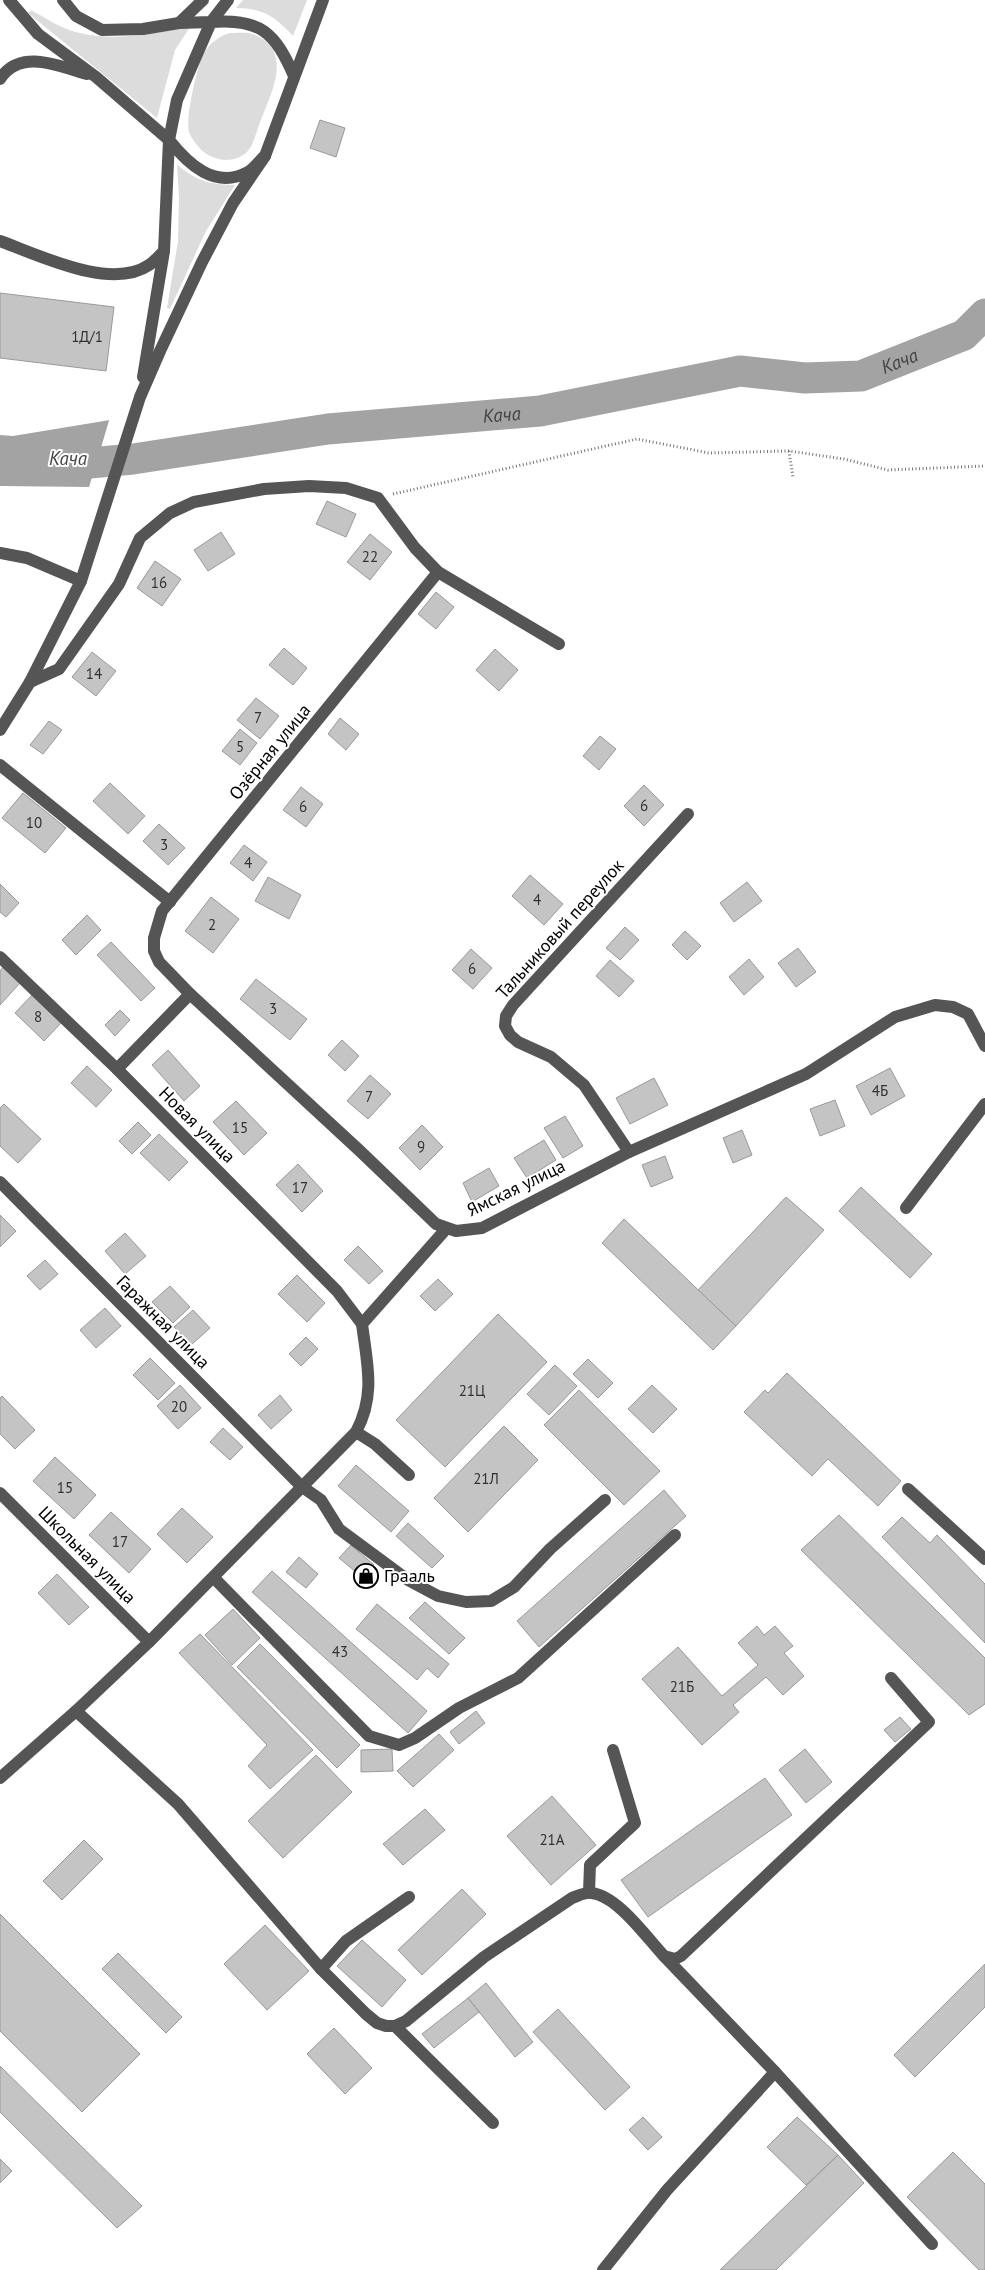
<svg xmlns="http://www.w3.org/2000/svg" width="985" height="2270" viewBox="0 0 985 2270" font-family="'PT Sans',sans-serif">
  <rect width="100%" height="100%" fill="#fff"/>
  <g fill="#dcdcdc">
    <path d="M243 0H307L293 36C276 17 262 8 236 8Z"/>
    <path d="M31 10C46 18 63 30 80 33 116 42 154 33 190 27L175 50 157 118 28 13Z"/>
    <path d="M230 33C237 33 247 32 253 34 293 50 273 89 262 117 258 126 254 145 247 152 232 166 208 160 197 145 194 141 190 136 189 132 185 120 197 65 204 53 210 43 219 36 230 33Z"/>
    <path d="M177 165C200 182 207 184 235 185L206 231 170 309 167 308 178 241 179 198Z"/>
  </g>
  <polygon fill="#a3a3a3" points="110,420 89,487 0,486 0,435 13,436"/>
  <polygon fill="#fff" points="110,417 112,421 92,487 89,489"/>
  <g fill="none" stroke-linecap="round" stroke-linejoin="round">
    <path stroke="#a3a3a3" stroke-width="31" id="s1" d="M0 469 36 468 133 459 328 429 540 411 740 371 805 378 861 376 964 335 985 314"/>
  </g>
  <g fill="#c4c4c4" stroke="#999">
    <polygon points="320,120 345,128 336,157 310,148"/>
    <polygon points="0,293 114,307 106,371 0,358"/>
    <polygon points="327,501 356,514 346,537 316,524"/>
    <polygon points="221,532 235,554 208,571 194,550"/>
    <polygon points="370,534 392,552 370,580 347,562"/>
    <polygon points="155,561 181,579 162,606 137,588"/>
    <polygon points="436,592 454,607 436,629 418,614"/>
    <polygon points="284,648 307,668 293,685 269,665"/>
    <polygon points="495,649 518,670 499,691 476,670"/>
    <polygon points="92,652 116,671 96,696 72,677"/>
    <polygon points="256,698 279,716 260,739 237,720"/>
    <polygon points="340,718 359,734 346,750 328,734"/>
    <polygon points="49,721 62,730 43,754 30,745"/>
    <polygon points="240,729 257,743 240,765 222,751"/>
    <polygon points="600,736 616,749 599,770 583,756"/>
    <polygon points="110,783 145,816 128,834 93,801"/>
    <polygon points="644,785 664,805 644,826 624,806"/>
    <polygon points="301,787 323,804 306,827 283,810"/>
    <polygon points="23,793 66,828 45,853 2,818"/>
    <polygon points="159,824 185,848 168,865 143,841"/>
    <polygon points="244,845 267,862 253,881 230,863"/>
    <polygon points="530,875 563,904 544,925 512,896"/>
    <polygon points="268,877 301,895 289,919 255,901"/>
    <polygon points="747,882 762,901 734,922 720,903"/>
    <polygon points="0,884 19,903 6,917 0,912"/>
    <polygon points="211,897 239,919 213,953 185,931"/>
    <polygon points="87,915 101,930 76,955 62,940"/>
    <polygon points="625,927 639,940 620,960 606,948"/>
    <polygon points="685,931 701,946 687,960 672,945"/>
    <polygon points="111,942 155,988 141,1001 97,955"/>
    <polygon points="798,948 816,972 796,987 778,963"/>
    <polygon points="471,949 492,968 473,989 452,970"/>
    <polygon points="749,959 764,977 744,995 729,977"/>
    <polygon points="610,960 634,981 619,997 596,976"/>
    <polygon points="3,967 20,983 0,1005 0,971"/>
    <polygon points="256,979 307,1019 290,1040 240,999"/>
    <polygon points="33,994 62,1022 44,1041 15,1013"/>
    <polygon points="120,1010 130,1020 115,1036 105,1025"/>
    <polygon points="342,1040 359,1056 345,1071 328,1055"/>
    <polygon points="168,1050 200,1086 184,1101 152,1065"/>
    <polygon points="87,1066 112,1090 96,1107 71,1083"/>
    <polygon points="890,1068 905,1096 871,1115 856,1086"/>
    <polygon points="370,1075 391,1094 368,1119 347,1101"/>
    <polygon points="654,1078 668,1105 630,1124 616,1098"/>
    <polygon points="835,1100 845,1126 820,1136 810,1109"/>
    <polygon points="236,1101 267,1133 244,1155 213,1122"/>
    <polygon points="4,1104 41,1139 18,1163 0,1146 0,1108"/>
    <polygon points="565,1116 583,1146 563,1158 544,1128"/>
    <polygon points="138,1122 151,1135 132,1154 119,1141"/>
    <polygon points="422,1125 443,1147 420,1170 399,1148"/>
    <polygon points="742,1130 752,1155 733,1163 723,1138"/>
    <polygon points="159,1134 188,1162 169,1181 140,1153"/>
    <polygon points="544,1140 556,1160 527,1178 514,1158"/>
    <polygon points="665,1156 673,1178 651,1187 642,1165"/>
    <polygon points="298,1164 323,1191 302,1212 276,1185"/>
    <polygon points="489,1168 499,1186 472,1202 463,1183"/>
    <polygon points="861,1187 932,1254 910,1278 839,1211"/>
    <polygon points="786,1197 824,1230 736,1326 698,1290"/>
    <polygon points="0,1215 16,1231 0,1247"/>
    <polygon points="624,1219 736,1326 713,1350 602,1243"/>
    <polygon points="125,1233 146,1256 125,1274 105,1251"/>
    <polygon points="358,1246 383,1271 369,1284 344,1260"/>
    <polygon points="45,1260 58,1274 40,1290 27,1276"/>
    <polygon points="297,1275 325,1303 307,1322 278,1294"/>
    <polygon points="438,1279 453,1294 435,1311 420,1296"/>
    <polygon points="170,1286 190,1307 173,1323 152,1302"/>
    <polygon points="105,1308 121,1326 96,1348 80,1330"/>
    <polygon points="193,1310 210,1328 191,1345 174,1327"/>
    <polygon points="498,1314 547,1362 445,1467 396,1420"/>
    <polygon points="306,1337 318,1349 301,1366 289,1354"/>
    <polygon points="150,1358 175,1383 158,1400 133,1375"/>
    <polygon points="588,1359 613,1383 598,1398 573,1374"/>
    <polygon points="555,1365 577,1386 549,1415 527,1394"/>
    <polygon points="787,1373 901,1481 878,1506 828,1459 812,1476 744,1412 765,1390 768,1393"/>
    <polygon points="180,1385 201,1408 178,1429 157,1406"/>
    <polygon points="652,1385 677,1409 653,1433 628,1409"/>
    <polygon points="579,1390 660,1471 624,1505 544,1425"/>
    <polygon points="280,1395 292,1410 271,1429 258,1415"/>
    <polygon points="2,1396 35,1430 15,1449 0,1434 0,1398"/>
    <polygon points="504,1426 538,1460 468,1532 434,1498"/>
    <polygon points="223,1428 243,1447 230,1460 210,1442"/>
    <polygon points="55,1457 96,1495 74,1519 33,1481"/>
    <polygon points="356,1465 409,1511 391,1532 338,1486"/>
    <polygon points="664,1490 686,1516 539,1647 517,1621"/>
    <polygon points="182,1508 213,1537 187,1563 157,1534"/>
    <polygon points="111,1512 151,1549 129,1573 89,1535"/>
    <polygon points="839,1515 985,1658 985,1704 969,1715 801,1550"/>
    <polygon points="902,1517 930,1543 937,1535 985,1584 985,1643 882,1537"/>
    <polygon points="408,1523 444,1556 432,1568 396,1536"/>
    <polygon points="351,1545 374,1565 362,1577 339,1558"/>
    <polygon points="299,1557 318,1574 306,1588 286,1572"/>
    <polygon points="272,1571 427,1711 408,1733 252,1592"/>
    <polygon points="57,1574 89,1607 69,1625 38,1593"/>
    <polygon points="425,1602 465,1638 449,1654 409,1618"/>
    <polygon points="377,1604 449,1664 438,1678 427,1668 417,1680 356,1629"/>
    <polygon points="233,1609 260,1638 232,1665 205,1635"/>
    <polygon points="757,1626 764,1635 775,1626 793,1646 784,1653 804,1676 783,1695 766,1677 733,1705 739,1712 702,1745 642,1679 678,1647 722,1696 758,1665 738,1643"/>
    <polygon points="200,1634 313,1750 270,1789 248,1766 267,1745 179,1653"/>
    <polygon points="260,1644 360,1745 337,1768 237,1667"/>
    <polygon points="476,1711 485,1723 459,1744 450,1732"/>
    <polygon points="900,1717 911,1729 895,1742 884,1730"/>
    <polygon points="439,1734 454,1750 413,1787 397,1771"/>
    <polygon points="392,1749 393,1771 361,1772 361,1750"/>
    <polygon points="805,1749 832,1782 806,1803 779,1770"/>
    <polygon points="316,1755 352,1792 283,1858 248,1821"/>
    <polygon points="765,1778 792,1815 648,1917 621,1880"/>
    <polygon points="552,1796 596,1845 551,1885 507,1836"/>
    <polygon points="425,1809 445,1830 403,1865 383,1844"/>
    <polygon points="84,1840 103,1859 62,1900 43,1881"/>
    <polygon points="462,1889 486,1914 422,1975 398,1950"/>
    <polygon points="0,1914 140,2054 82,2112 0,2031"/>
    <polygon points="265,1925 309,1971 267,2010 224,1964"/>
    <polygon points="362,1940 406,1980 382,2007 337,1966"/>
    <polygon points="118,1953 182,2017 166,2033 102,1969"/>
    <polygon points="985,1964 985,2007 915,2077 894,2055"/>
    <polygon points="486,1983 533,2042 515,2057 468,1998"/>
    <polygon points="468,1998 479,2012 434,2048 422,2034"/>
    <polygon points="558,2009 630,2087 605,2110 533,2032"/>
    <polygon points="334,2028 372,2068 345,2094 307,2054"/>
    <polygon points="0,2066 142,2206 117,2228 0,2112"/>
    <polygon points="643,2117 662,2137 648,2150 629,2130"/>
    <polygon points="797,2117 838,2155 806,2185 767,2147"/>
    <polygon points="953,2152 985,2184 985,2270 979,2270 907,2197"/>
    <polygon points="838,2155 864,2183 776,2270 720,2270"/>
    <polygon points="0,2159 12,2171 0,2183"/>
  </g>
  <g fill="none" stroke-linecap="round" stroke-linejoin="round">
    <g stroke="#777" stroke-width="3" stroke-dasharray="1 2.5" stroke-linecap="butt">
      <polyline points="789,451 793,477"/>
      <polyline points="393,494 637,439 709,453 789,451 844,459 888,470 985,466"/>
    </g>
    <g stroke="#555" stroke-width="12">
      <polyline points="9,0 38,34 96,77 169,140 164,251 143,377"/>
      <polyline points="63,0 76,16 102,30 143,29 179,23 211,22 228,0"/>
      <polyline points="179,23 203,0"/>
      <path d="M294 76C275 33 261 18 211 22L177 100 169 140C188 164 215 190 248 172 255 168 260 160 265 156L323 0"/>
      <path d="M0 79C20 48 59 66 87 74"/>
      <path d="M0 241C39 255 111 291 149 265 155 261 159 256 164 251"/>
      <polyline points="0,553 27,558 81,581"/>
      <polyline points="438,572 162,911 154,938 154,951 159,962 190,994 360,1151 436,1224 456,1231 482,1228 629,1152 806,1074 895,1017 935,1005 953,1007 968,1014 985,1046"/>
      <polyline points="30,682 59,669 119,584 140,538 170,513 194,502 264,489 309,486 346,488 378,498 415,548 438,572 559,644"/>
      <polyline points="0,730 30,682 81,581 140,397 160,351 202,262 233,203 265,156"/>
      <polyline points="0,765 170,902"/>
      <polyline points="0,957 117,1069 337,1291 362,1324"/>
      <polyline points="117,1069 190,994"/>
      <polyline points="629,1152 584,1085 551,1057 518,1042 510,1035 505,1026 506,1016 513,1005 688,814"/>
      <polyline points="0,1182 301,1486 321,1500 339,1529 408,1580 438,1596 466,1602 491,1601 514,1587 550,1549 605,1500"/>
      <polyline points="906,1208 985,1104"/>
      <polyline points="356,1432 375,1444 409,1475"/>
      <polyline points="908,1489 985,1559"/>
      <polyline points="0,1493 149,1642"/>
      <polyline points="214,1578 369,1736 399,1745 415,1738 459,1708 518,1678 675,1535"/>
      <path d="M76 1711 178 1804 321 1969 366 2014 377 2023 386 2026H395L406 2021 484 1957 572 1898C578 1896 585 1892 591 1893 617 1895 647 1938 664 1956L675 1959 681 1956 929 1722 891 1678"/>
      <path d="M0 1778 76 1711 149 1642 356 1432C376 1395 367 1363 362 1324L446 1229"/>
      <polyline points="589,1892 590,1865 635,1823 613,1750"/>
      <polyline points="664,1956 775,2072 932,2244"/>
      <polyline points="321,1969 346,1941 409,1897"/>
      <polyline points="395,2026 493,2123"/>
      <polyline points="603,2270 667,2190 775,2072"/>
    </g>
  </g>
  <defs>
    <symbol id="shop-ring" viewBox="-11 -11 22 22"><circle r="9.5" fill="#fff" stroke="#000" stroke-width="1.5"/><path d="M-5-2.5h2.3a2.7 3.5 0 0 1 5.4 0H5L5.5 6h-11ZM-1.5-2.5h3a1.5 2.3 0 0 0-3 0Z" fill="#000"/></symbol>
  </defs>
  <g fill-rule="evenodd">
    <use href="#shop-ring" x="352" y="1562" width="28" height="28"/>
  </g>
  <g text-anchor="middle" stroke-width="4" stroke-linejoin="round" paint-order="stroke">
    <g font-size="15" fill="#313131">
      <text x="87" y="342">1Д/1</text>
      <text x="370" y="562">22</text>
      <text x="159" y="588">16</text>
      <text x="94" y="679">14</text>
      <text x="258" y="723">7</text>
      <text x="240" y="752">5</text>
      <text x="644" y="811">6</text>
      <text x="303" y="812">6</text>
      <text x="34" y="828">10</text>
      <text x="164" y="850">3</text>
      <text x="248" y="868">4</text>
      <text x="537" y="905">4</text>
      <text x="212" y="930">2</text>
      <text x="472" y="974">6</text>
      <text x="273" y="1014">3</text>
      <text x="38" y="1022">8</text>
      <text x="880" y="1096">4Б</text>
      <text x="369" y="1102">7</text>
      <text x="240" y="1133">15</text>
      <text x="421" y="1152">9</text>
      <text x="300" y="1193">17</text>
      <text x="472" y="1396">21Ц</text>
      <text x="179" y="1412">20</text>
      <text x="486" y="1484">21Л</text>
      <text x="65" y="1493">15</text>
      <text x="120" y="1547">17</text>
      <text x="340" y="1657">43</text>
      <text x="682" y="1692">21Б</text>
      <text x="552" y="1845">21А</text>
    </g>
    <g font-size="18" fill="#000" stroke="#fff">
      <text transform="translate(270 752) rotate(-51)" y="6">Озёрная улица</text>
      <text transform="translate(560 929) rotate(-48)" y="6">Тальниковый переулок</text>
      <text transform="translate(197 1125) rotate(45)" y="6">Новая улица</text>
      <text transform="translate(516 1188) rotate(-26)" y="6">Ямская улица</text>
      <text transform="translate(163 1322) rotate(45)" y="6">Гаражная улица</text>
      <text transform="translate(87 1555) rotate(45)" y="6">Школьная улица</text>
    </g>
    <g font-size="18" fill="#000" stroke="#fff" text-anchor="start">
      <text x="384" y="1582">Грааль</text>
    </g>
    <g font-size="19" font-style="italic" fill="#444" stroke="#fff">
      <text dy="7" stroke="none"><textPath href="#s1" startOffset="910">Кача</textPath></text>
      <text dy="7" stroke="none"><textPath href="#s1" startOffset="505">Кача</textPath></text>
      <text x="68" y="465">Кача</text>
    </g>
  </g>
</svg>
